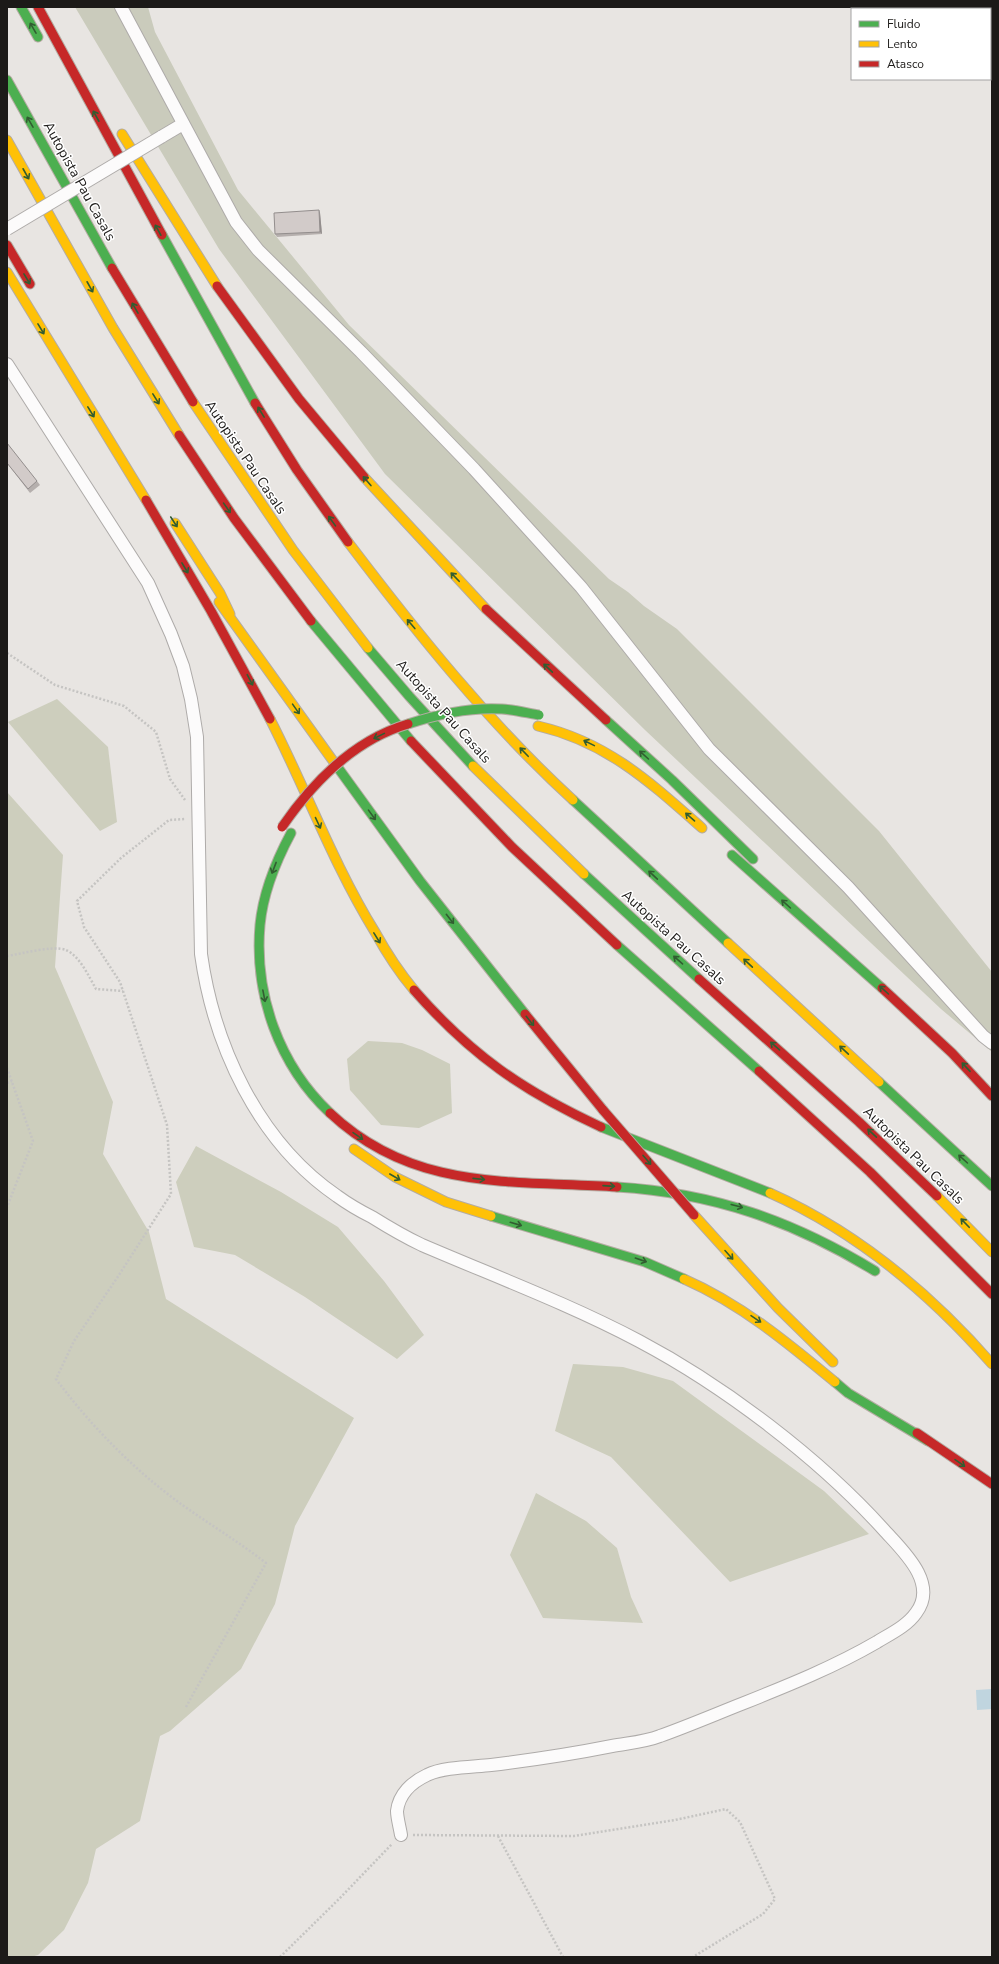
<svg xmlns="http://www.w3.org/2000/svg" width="999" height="1964" viewBox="0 0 999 1964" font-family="'Nunito Sans',sans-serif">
  <rect width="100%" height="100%" fill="#e8e5e2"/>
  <g fill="#cacbbc">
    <polygon points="75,7 148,7 155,32 238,190 349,325 609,579 628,592 644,606 677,629 879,831 992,972 992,1052 941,1009 645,730 385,474 219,249"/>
    <polygon points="874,7 992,7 992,48 990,48 990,9 876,9"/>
  </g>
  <g fill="#cdcebd">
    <polygon points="57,699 108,747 117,822 100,831 8,722"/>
    <polygon points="7,792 63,855 55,967 113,1102 103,1154 149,1232 166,1299 354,1418 295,1526 275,1604 241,1669 170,1731 160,1736 140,1821 96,1849 88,1883 64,1930 38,1955 31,1957 7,1957"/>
    <polygon points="368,1041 402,1043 422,1050 450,1064 452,1113 419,1128 381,1125 350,1090 347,1059"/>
    <polygon points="196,1146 281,1192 338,1227 384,1281 424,1335 397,1359 305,1297 235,1255 194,1247 176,1182"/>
    <polygon points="573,1364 623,1367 673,1381 824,1491 869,1534 730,1582 611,1457 555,1431"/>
    <polygon points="536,1493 586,1521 617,1548 631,1597 643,1623 543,1618 510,1555"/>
  </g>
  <polygon fill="#c0d5df" points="992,1689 992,1709 977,1710 976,1690"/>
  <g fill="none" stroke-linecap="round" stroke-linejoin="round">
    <defs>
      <g id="street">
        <polyline points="121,7 236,222 258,250 361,352 474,469 581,587 709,749 848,887 983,1036 992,1043"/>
        <polyline points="161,137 183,124"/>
        <path d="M7 364 148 583 171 634 183 666 191 699 197 737 201 954C214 1046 258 1142 337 1196 348 1204 360 1211 372 1217 388 1227 405 1237 422 1245 494 1276 569 1304 639 1341 724 1386 819 1458 884 1530 902 1550 939 1583 916 1613 907 1626 890 1634 877 1642 834 1667 789 1685 744 1703 716 1714 688 1726 660 1736 645 1742 628 1743 612 1746 572 1754 532 1760 491 1765 472 1767 443 1767 427 1775 412 1782 399 1794 397 1811 397 1818 400 1828 401 1835"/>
      </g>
      <g id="fast">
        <polyline points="21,7 38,37"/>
        <polyline points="7,80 112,268"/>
        <polyline points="162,235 255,403"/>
        <polyline points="311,621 411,741"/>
        <polyline points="368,648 409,696 473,766"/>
        <polyline points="606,720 672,780 753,859"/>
        <polyline points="336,765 420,881 525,1014"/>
        <polyline points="573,800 728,943"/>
        <path d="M291 833C276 861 263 893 260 925 254 995 279 1065 330 1113"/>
        <polyline points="732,855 882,988"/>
        <polyline points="584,874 699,979"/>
        <polyline points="617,945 759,1071"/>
        <polyline points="879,1082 992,1186"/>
        <polyline points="601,1127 770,1193"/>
        <path d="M617 1187C714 1193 793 1221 875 1271"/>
        <polyline points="491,1216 645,1262 684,1279"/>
        <polyline points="835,1382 848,1393 928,1441"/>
      </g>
      <g id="slow">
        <polyline points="122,134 217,286"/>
        <polyline points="7,140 113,328 179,435"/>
        <polyline points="7,272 146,500"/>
        <polyline points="193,402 293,550 368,648"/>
        <polyline points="364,477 486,609"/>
        <polyline points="175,523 220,593 230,614"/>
        <path d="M348 542C417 633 489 723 573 800"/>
        <polyline points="219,602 336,765"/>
        <path d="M270 719C306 789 333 864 375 932 386 952 399 972 414 990"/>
        <path d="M538 726C607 742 650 782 702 828"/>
        <polyline points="473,766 584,874"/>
        <polyline points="728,943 879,1082"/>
        <polyline points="354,1149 395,1177 446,1202 491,1216"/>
        <path d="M770 1193C857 1232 929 1292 992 1364"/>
        <polyline points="937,1196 992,1252"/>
        <polyline points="694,1215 778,1308 833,1362"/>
        <path d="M684 1279C741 1304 788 1343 835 1382"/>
      </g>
      <g id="jam">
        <polyline points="38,7 162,235"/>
        <polyline points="7,245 30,284"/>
        <polyline points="112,268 193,402"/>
        <polyline points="217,286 299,399 364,477"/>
        <polyline points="255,403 297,470 348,542"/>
        <polyline points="179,435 234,518 311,621"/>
        <polyline points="146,500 211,611 270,719"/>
        <polyline points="486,609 606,720"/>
        <polyline points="411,741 512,847 617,945"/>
        <polyline points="699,979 859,1122 937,1196"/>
        <polyline points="882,988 952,1053 992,1096"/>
        <path d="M414 990C471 1055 523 1091 601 1127"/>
        <polyline points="525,1014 603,1110"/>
        <polyline points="759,1071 870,1172 992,1294"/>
        <path d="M330 1113C414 1192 512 1180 617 1187"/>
        <polyline points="917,1433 992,1484"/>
      </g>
    </defs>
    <use href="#street" stroke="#aeaba9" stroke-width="14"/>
    <use href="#fast" stroke="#b4aca2" stroke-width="11"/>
    <use href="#slow" stroke="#b4aca2" stroke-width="11"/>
    <use href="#jam" stroke="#b4aca2" stroke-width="11"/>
    <g stroke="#c5c4c2" stroke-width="2.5" stroke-dasharray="2 2" stroke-linecap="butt">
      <polyline points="897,7 899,9"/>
      <polyline points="963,7 965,9"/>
      <polyline points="970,7 971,9"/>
      <polyline points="990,25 992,26"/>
      <polyline points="7,653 55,685 124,706 156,732 170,779 185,800"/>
      <path d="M7 956C21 954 53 945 66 950 80 956 89 977 96 989L123 991"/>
      <polyline points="7,1068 33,1141 7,1207"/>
      <polyline points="7,1083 12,1081"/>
      <path d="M186 1707 266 1563C239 1542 209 1524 181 1504 134 1470 91 1426 56 1379L74 1341 117 1278 171 1194 167 1125 120 982 84 927 77 901 121 858 169 820 186 819"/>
      <polyline points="413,1835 574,1836 675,1820 726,1809 740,1822 775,1899 763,1914 693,1957"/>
      <polyline points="498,1836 563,1957"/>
      <polyline points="280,1957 339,1899 392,1844"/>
    </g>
    <use href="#street" stroke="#fcfbfb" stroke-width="12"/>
    <use href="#fast" stroke="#4caf50" stroke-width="9"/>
    <use href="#slow" stroke="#ffc107" stroke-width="9"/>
    <use href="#jam" stroke="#c62828" stroke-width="9"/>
    <defs>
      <polyline id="street-bridge" points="7,229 161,137"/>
      <path id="fast-bridge" d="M408 724C438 714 470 707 502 709 515 710 527 713 539 715"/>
      <g id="jam-bridge">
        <path d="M282 827C313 782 354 740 408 724"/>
        <polyline points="603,1110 694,1215"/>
      </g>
    </defs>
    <use href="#street-bridge" stroke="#aeaba9" stroke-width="14" stroke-linecap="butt"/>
    <use href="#fast-bridge" stroke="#b4aca2" stroke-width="11" stroke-linecap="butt"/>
    <use href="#jam-bridge" stroke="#b4aca2" stroke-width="11" stroke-linecap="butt"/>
    <use href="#street-bridge" stroke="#fcfbfb" stroke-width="12"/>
    <use href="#fast-bridge" stroke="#4caf50" stroke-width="9"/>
    <use href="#jam-bridge" stroke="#c62828" stroke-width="9"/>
  </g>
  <g fill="#b5afad">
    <polygon points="319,210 320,213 322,234 277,237 275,234"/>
    <polygon points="7,463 37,481 40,485 30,493"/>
  </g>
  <polygon fill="#938e8d" points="319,210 320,213 322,234 320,232"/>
  <g fill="#d2cbc9" stroke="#938e8d">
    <polygon points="319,210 320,232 275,234 274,213"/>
    <polygon points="7,443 37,481 28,489 7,463"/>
  </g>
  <defs><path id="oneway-shaft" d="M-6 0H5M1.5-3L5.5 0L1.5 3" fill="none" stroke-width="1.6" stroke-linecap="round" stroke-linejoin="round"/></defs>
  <g stroke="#325d31">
    <use href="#oneway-shaft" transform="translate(33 28) rotate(-120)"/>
    <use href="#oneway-shaft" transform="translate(96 116) rotate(-119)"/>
    <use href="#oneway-shaft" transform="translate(30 122) rotate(-120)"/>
    <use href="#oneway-shaft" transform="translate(26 174) rotate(61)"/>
    <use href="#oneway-shaft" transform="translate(158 230) rotate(-119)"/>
    <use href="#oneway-shaft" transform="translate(27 279) rotate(59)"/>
    <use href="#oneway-shaft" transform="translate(90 287) rotate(61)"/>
    <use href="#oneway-shaft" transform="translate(135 308) rotate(-120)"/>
    <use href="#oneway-shaft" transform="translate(41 329) rotate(59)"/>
    <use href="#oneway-shaft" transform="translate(156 399) rotate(58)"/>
    <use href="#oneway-shaft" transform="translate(91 412) rotate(58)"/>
    <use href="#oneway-shaft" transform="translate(261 412) rotate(-122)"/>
    <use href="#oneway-shaft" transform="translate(367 481) rotate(-131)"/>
    <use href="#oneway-shaft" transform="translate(227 508) rotate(55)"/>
    <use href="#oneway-shaft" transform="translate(332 521) rotate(-126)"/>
    <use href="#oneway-shaft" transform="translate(174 522) rotate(57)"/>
    <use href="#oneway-shaft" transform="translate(185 568) rotate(59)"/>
    <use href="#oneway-shaft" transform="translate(455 577) rotate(-134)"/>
    <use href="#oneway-shaft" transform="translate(411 624) rotate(-130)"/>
    <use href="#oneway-shaft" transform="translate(548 668) rotate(-137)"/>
    <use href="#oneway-shaft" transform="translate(250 680) rotate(62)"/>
    <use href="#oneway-shaft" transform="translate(296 709) rotate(55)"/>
    <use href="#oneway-shaft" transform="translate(379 736) rotate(154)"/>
    <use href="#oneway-shaft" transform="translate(589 743) rotate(-154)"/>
    <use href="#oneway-shaft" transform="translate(524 752) rotate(-134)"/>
    <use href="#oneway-shaft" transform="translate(644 755) rotate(-138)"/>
    <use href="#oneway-shaft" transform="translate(372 815) rotate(54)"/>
    <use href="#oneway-shaft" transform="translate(690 817) rotate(-139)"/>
    <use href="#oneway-shaft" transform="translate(318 823) rotate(65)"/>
    <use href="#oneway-shaft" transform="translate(274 868) rotate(111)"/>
    <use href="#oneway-shaft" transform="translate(653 875) rotate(-137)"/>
    <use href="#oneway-shaft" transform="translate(786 904) rotate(-138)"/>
    <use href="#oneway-shaft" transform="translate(450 919) rotate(52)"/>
    <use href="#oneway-shaft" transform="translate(377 938) rotate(58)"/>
    <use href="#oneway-shaft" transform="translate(678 960) rotate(-139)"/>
    <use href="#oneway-shaft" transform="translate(748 963) rotate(-137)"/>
    <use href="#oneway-shaft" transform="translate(884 990) rotate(-138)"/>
    <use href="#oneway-shaft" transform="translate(264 996) rotate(79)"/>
    <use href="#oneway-shaft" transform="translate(530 1021) rotate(51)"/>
    <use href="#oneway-shaft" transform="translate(775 1046) rotate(-139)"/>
    <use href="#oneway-shaft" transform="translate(844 1050) rotate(-137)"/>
    <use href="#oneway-shaft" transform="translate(966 1067) rotate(-133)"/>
    <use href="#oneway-shaft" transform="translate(872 1133) rotate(-137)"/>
    <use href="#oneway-shaft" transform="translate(358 1136) rotate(35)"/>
    <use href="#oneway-shaft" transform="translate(963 1159) rotate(-138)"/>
    <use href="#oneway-shaft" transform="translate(647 1160) rotate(49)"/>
    <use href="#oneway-shaft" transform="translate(395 1177) rotate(30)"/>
    <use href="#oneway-shaft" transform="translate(479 1179) rotate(6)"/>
    <use href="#oneway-shaft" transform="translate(609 1186) rotate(4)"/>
    <use href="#oneway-shaft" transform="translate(737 1206) rotate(15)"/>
    <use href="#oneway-shaft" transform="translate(965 1223) rotate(-134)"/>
    <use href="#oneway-shaft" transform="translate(516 1224) rotate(16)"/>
    <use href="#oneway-shaft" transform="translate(729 1255) rotate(48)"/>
    <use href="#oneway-shaft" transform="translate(641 1260) rotate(19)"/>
    <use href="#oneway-shaft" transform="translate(756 1319) rotate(34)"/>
    <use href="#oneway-shaft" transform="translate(960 1463) rotate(35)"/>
  </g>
  <g text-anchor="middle" stroke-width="3" stroke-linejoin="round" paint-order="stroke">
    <g font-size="14" fill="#1c1a18" stroke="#fff">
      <text transform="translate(80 181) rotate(61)" y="5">Autopista Pau Casals</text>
      <text transform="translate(246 457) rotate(56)" y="5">Autopista Pau Casals</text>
      <text transform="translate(444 711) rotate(48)" y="5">Autopista Pau Casals</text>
      <text transform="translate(674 937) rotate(42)" y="5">Autopista Pau Casals</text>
      <text transform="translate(914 1155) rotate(44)" y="5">Autopista Pau Casals</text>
    </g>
  </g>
  <rect width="999" height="1964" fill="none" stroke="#1c1a18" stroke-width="16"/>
  <rect x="851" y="8" width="140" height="72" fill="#ffffff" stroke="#a4a3a3"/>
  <rect x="859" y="21" width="20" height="6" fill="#4caf50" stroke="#a4a3a3"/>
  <text x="887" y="28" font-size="12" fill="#1c1a18">Fluido</text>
  <rect x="859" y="41" width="20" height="6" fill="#ffc107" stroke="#a4a3a3"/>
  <text x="887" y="48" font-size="12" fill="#1c1a18">Lento</text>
  <rect x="859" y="61" width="20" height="6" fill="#c62828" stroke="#a4a3a3"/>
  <text x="887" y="68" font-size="12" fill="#1c1a18">Atasco</text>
</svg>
